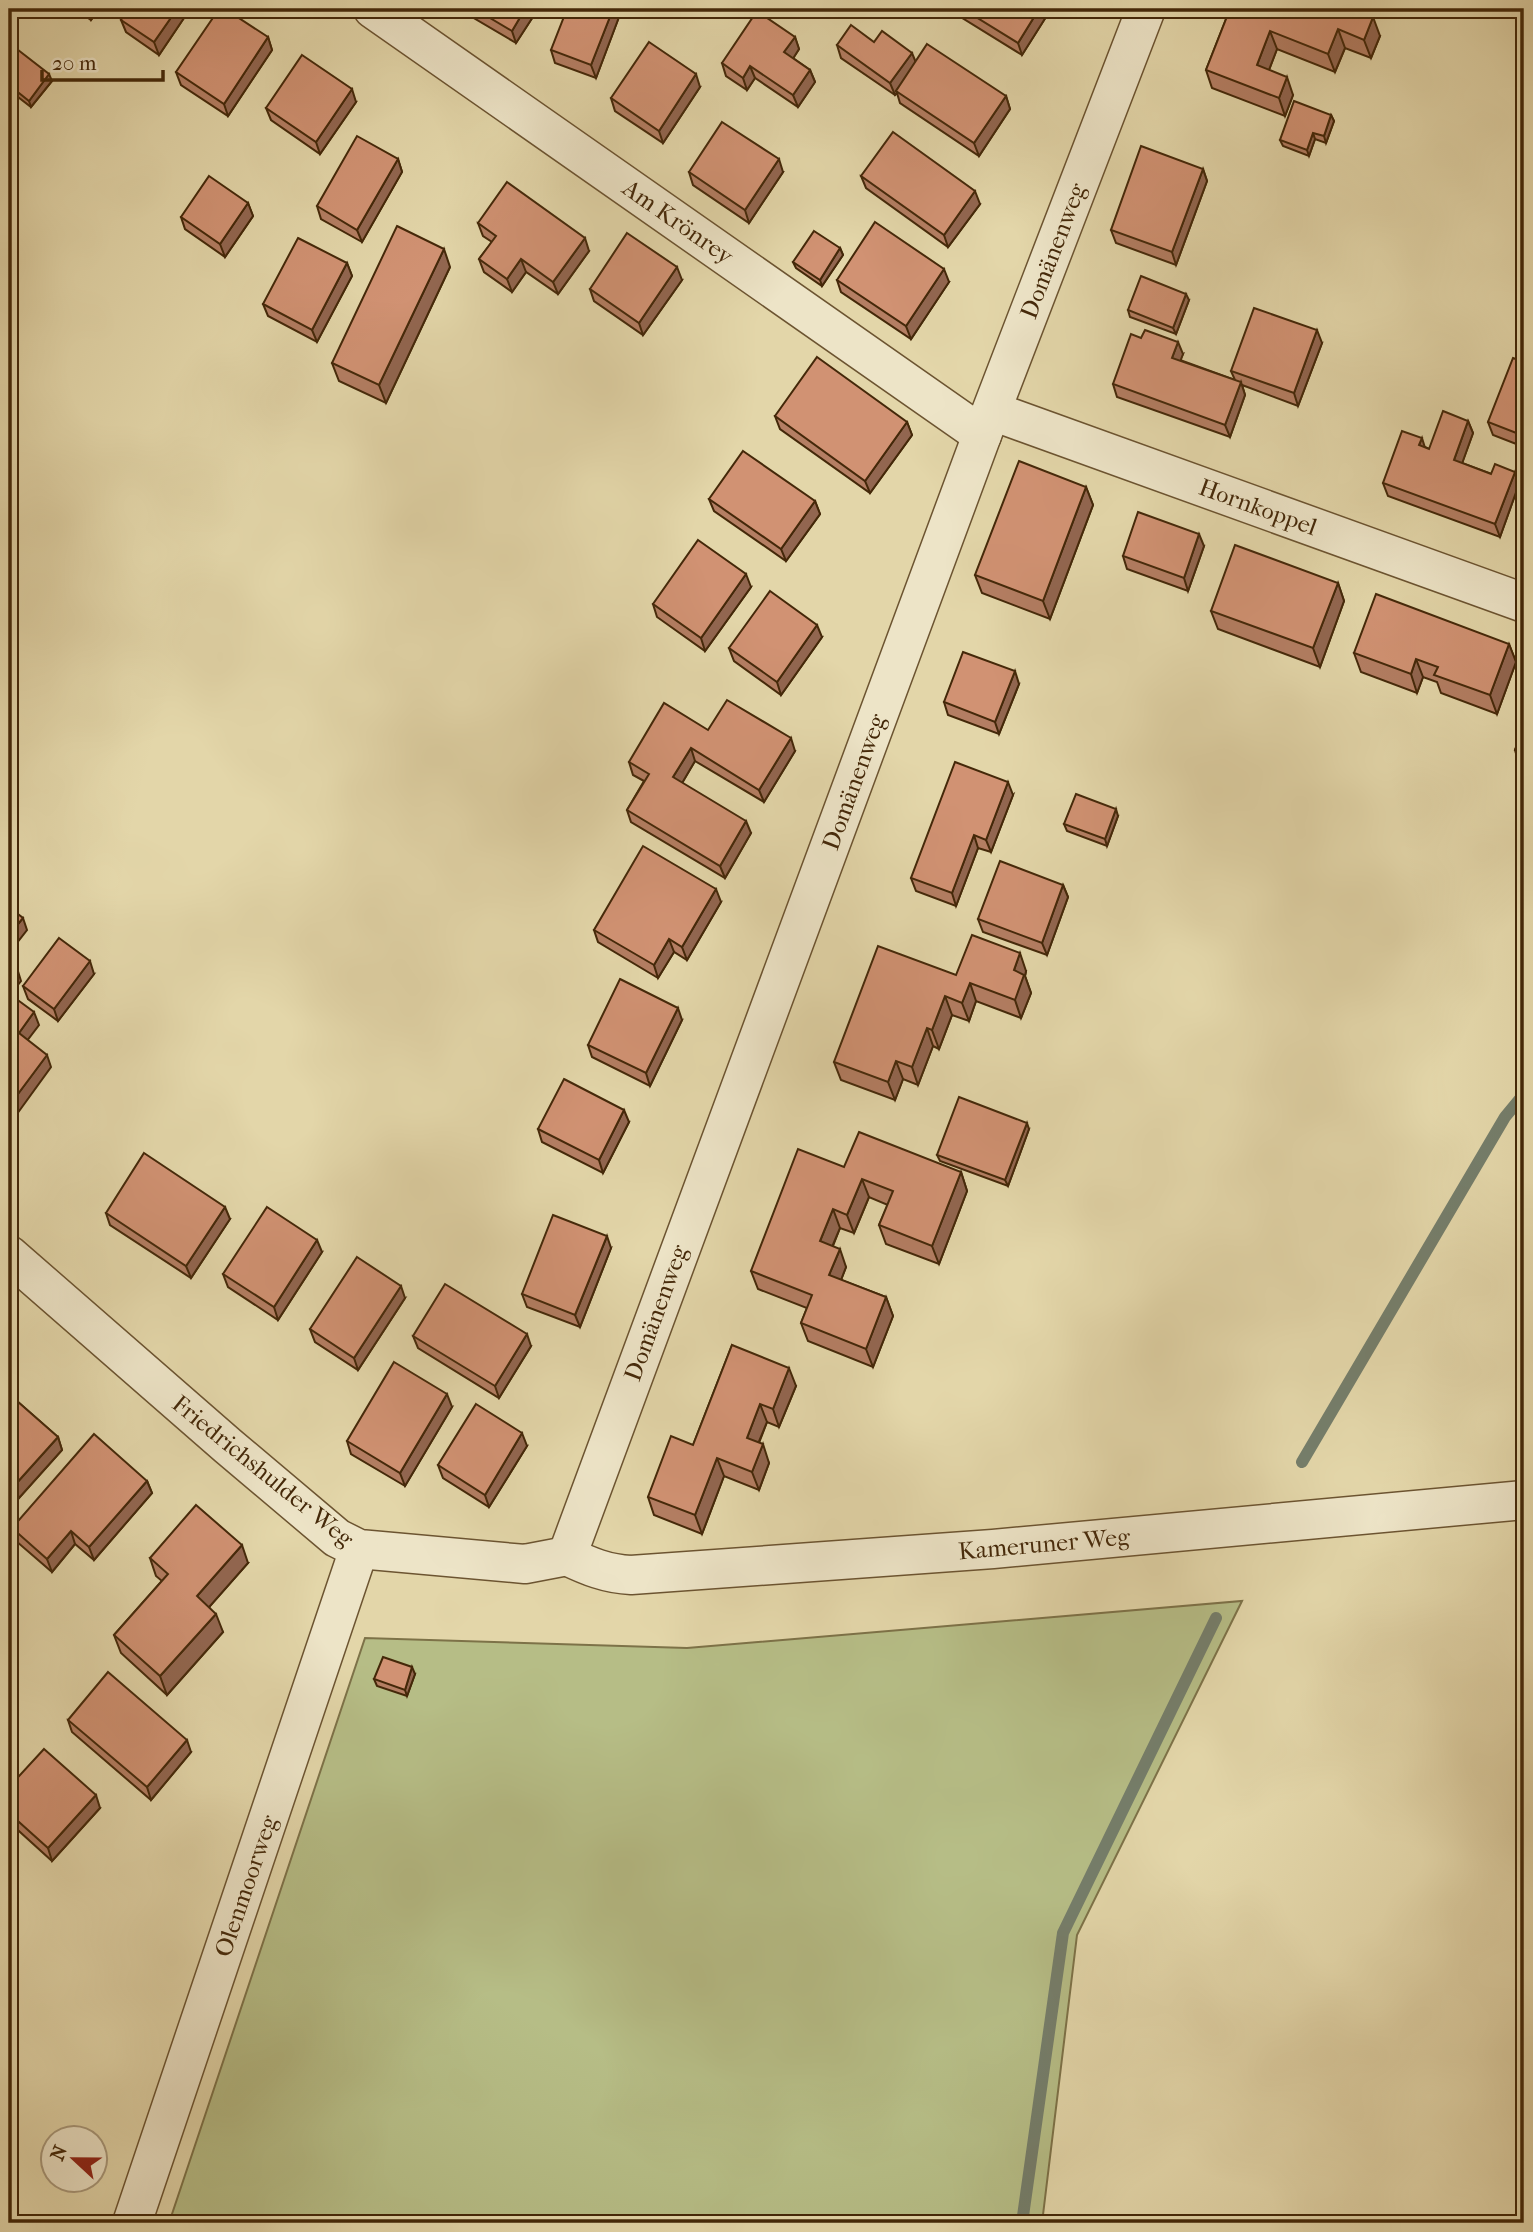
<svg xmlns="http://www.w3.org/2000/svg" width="1533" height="2232" viewBox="0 0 1533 2232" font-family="'IM FELL French Canon',serif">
  <rect width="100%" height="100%" fill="#e3d6a9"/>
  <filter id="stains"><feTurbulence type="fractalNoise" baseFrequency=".00286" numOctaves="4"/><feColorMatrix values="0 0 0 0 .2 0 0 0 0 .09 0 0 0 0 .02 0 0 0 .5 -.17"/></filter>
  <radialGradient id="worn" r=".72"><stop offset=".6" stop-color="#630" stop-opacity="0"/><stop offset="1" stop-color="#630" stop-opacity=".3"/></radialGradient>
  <polygon fill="#b6bd86" stroke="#7d7248" stroke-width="2" points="1242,1601 1077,1935 1042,2223 169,2223 365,1638 687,1648"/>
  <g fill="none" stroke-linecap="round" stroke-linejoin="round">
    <g stroke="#757e6b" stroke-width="12">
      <polyline points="1302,1462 1505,1117 1524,1094"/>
      <polyline points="1022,2223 1063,1933 1216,1618"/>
    </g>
    <defs>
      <g id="minor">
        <polyline points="373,9 982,435"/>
        <polyline points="992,411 1524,603"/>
        <polyline points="9,1255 228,1446 337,1538 359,1549 525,1564 567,1556"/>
        <polyline points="567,1556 982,435 1146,9"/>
        <path d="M567 1556C588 1566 607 1574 631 1575L993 1549 1524 1500"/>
        <polyline points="132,2223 359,1549"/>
      </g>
    </defs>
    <use href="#minor" stroke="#6c5431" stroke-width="41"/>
    <use href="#minor" stroke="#ede4c7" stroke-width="38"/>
  </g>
  <g fill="#b47e63" stroke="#442809" stroke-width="2">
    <polygon points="76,9 99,9 91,20"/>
    <polygon points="190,9 159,55 126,32 121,20"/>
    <polygon points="465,9 538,9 516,43 467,14"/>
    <polygon points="622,9 596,78 555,63 551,50"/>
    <polygon points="950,9 1051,9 1022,55 951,11"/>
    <polygon points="1230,9 1380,36 1371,58 1345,48 1335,72 1277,49 1269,70 1293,95 1285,116 1212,88 1206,70"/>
    <polygon points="268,37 272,50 228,116 181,85 176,72"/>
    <polygon points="795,37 799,49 793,58 810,70 815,82 798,107 755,78 747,90 726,76 722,63"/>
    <polygon points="874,42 915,62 1006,96 1010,109 979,156 900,103 897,93 895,95 841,58 837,45"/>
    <polygon points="9,52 52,81 31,107 9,90"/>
    <polygon points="700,87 663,143 615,111 611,98"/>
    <polygon points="356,102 320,154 271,120 266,108"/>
    <polygon points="1331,115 1334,121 1326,143 1315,139 1309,156 1283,146 1280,140"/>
    <polygon points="398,159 402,172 362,242 321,219 317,206"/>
    <polygon points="1203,169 1207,181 1176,265 1116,243 1111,230"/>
    <polygon points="689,172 783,172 749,223 693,185"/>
    <polygon points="861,176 980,204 948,247 866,188"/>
    <polygon points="248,203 253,216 225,257 185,229 181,217"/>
    <polygon points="478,223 589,251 558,294 526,272 512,292 484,272 479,259 492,242 483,236"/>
    <polygon points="840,248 843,255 822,286 796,268 793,262"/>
    <polygon points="347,263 352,276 317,342 268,316 263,304"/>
    <polygon points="450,267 386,403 339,381 332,363"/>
    <polygon points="682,280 643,335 594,301 590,289"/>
    <polygon points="837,280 949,282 911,339 841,292"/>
    <polygon points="1189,300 1176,334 1130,317 1128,310"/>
    <polygon points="1322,343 1298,406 1242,385 1245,395 1230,437 1117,397 1113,384 1183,354 1180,360 1235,380 1231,371"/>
    <polygon points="1524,362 1524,447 1493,435 1488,422"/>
    <polygon points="775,416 907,422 912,435 870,493 780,429"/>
    <polygon points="1468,421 1473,433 1462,463 1519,484 1500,537 1388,496 1383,483 1425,447 1429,449"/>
    <polygon points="1086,487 1093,505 1050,619 982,593 975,575"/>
    <polygon points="709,499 815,501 820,514 786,561 714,511"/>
    <polygon points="1204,546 1188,591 1127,569 1123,556"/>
    <polygon points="1338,583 1344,601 1320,667 1218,629 1211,611"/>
    <polygon points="751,587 705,651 657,617 653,604"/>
    <polygon points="822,637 781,695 734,661 729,648"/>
    <polygon points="1509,644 1516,662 1497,714 1441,693 1437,682 1423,677 1417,693 1361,672 1354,653"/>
    <polygon points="1019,684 999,734 948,715 944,702"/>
    <polygon points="1524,726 1524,759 1517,757 1515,750"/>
    <polygon points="708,730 795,751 764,802 695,761 682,783 751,833 725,878 631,822 627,810 644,781 633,775 629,762"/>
    <polygon points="1013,795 991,852 978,848 956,906 916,891 911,878"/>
    <polygon points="1118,816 1107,846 1067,831 1064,824"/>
    <polygon points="1063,885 1068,897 1047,955 983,932 978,919"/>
    <polygon points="721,902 687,960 674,952 658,978 598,942 594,930"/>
    <polygon points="1026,971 1025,976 1031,993 1021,1018 976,1001 969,1021 952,1015 939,1049 933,1046 918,1085 903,1079 895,1100 841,1080 834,1062 956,975"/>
    <polygon points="94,974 58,1021 28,999 23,986"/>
    <polygon points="682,1020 650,1086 592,1057 588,1045"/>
    <polygon points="629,1122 603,1173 542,1142 538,1129"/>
    <polygon points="1029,1129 1008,1186 940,1161 937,1155"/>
    <polygon points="844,1167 961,1172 967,1191 939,1264 886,1244 879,1225 888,1205 869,1197 854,1233 840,1228 833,1246 846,1267 841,1280 886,1297 893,1316 873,1367 808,1341 801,1323 807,1308 758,1289 751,1271"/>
    <polygon points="106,1213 230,1219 191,1278 110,1225"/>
    <polygon points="611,1248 580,1327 527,1307 522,1294"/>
    <polygon points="322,1252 278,1320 228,1287 223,1274"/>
    <polygon points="405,1298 358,1370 315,1342 310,1329"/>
    <polygon points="413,1336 531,1346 499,1398 418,1348"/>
    <polygon points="732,1345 796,1386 779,1427 767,1422 759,1443 769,1463 759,1490 724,1476 702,1534 654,1515 648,1497 693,1445"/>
    <polygon points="9,1394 58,1437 62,1450 19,1498 9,1489"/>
    <polygon points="452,1407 405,1486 351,1454 347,1441"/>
    <polygon points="527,1446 489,1507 443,1478 438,1465"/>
    <polygon points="147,1481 152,1493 94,1560 75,1544 52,1572 16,1541 12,1528"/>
    <polygon points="150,1558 248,1563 209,1607 223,1632 167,1695 121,1653 114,1635 162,1581 156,1576"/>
    <polygon points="415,1674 407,1696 377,1686 374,1679"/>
    <polygon points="68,1720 191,1752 151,1800 72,1732"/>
    <polygon points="9,1787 100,1808 52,1861 9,1822"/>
  </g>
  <g fill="#926650" stroke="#442809" stroke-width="2">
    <polygon points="87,9 99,9 91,20"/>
    <polygon points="177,9 190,9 159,55 154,42"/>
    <polygon points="525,9 538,9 516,43 512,31"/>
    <polygon points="613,9 622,9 596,78 591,65"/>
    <polygon points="1039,9 1051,9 1022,55 1018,43"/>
    <polygon points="1373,17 1380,36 1371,58 1364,40"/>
    <polygon points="1338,29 1345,48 1335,72 1328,54"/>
    <polygon points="1270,31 1277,49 1264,83 1257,65"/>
    <polygon points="268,37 272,50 228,116 224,104"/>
    <polygon points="795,37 799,49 789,65 784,52"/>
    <polygon points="912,53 917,65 896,91 897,93 895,95 890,83"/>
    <polygon points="750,66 755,78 747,90 743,78"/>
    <polygon points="810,70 815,82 798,107 793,95"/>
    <polygon points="49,74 52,81 31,107 29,101"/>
    <polygon points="696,74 700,87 663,143 659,131"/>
    <polygon points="1287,77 1293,95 1285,116 1279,98"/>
    <polygon points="352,89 356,102 320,154 316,142"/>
    <polygon points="1006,96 1010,109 979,156 974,143"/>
    <polygon points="1331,115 1334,121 1326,143 1324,136"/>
    <polygon points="1313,133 1315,139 1309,156 1307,150"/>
    <polygon points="398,159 402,172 362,242 357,230"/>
    <polygon points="779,159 783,172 749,223 745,210"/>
    <polygon points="1203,169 1207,181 1176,265 1172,252"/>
    <polygon points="975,191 980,204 948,247 944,235"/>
    <polygon points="248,203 253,216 225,257 220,244"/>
    <polygon points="585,238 589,251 558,294 553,282"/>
    <polygon points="840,248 843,255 822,286 820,280"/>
    <polygon points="444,249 450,267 386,403 379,385"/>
    <polygon points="521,259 526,272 512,292 507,279"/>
    <polygon points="347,263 352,276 317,342 312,330"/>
    <polygon points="677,267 682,280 643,335 639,323"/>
    <polygon points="944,269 949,282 911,339 906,326"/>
    <polygon points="1186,294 1189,300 1176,334 1173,328"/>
    <polygon points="1317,330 1322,343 1298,406 1294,393"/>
    <polygon points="1178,342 1183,354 1177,370 1172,358"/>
    <polygon points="1241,382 1245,395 1230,437 1225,425"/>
    <polygon points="1468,421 1473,433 1459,472 1454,460"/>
    <polygon points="907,422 912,435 870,493 865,481"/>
    <polygon points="1422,438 1426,451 1419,445"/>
    <polygon points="1515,472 1519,484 1500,537 1495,524"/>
    <polygon points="1086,487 1093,505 1050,619 1043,601"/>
    <polygon points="815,501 820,514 786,561 781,549"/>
    <polygon points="1199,534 1204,546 1188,591 1184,578"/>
    <polygon points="746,574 751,587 705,651 701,638"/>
    <polygon points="1338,583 1344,601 1320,667 1313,648"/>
    <polygon points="817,625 822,637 781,695 777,682"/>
    <polygon points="1509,644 1516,662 1497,714 1490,695"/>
    <polygon points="1416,659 1423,677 1417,693 1411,674"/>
    <polygon points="1015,671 1019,684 999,734 995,722"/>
    <polygon points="791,738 795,751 764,802 759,790"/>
    <polygon points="691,748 695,761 678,790 673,777"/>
    <polygon points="1008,782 1013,795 991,852 986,840"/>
    <polygon points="1116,809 1118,816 1107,846 1105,839"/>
    <polygon points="746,821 751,833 725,878 720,866"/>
    <polygon points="974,835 978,848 956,906 952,893"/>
    <polygon points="1063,885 1068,897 1047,955 1042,943"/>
    <polygon points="716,889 721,902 687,960 682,947"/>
    <polygon points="23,918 27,930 9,953 9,935"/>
    <polygon points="669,939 674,952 658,978 654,965"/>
    <polygon points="1020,953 1026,971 1025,976 1031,993 1021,1018 1015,1000 1014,970"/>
    <polygon points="90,961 94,974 58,1021 54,1009"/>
    <polygon points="17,968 21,981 9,996 9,978"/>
    <polygon points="970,983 976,1001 969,1021 962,1003"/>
    <polygon points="945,996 952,1015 939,1049 932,1030"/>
    <polygon points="678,1008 682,1020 650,1086 646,1073"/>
    <polygon points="34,1012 39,1025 23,1046 19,1033"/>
    <polygon points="927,1028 933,1046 918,1085 912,1067"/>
    <polygon points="47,1055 51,1067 9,1125 9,1106"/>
    <polygon points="896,1061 903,1079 895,1100 888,1082"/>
    <polygon points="624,1110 629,1122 603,1173 599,1160"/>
    <polygon points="1027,1123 1029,1129 1008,1186 1005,1180"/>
    <polygon points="961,1172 967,1191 939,1264 932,1246"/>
    <polygon points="862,1179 869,1197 854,1233 847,1215"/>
    <polygon points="225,1207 230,1219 191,1278 186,1266"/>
    <polygon points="833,1209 840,1228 827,1259 820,1241"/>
    <polygon points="607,1236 611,1248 580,1327 575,1315"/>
    <polygon points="317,1240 322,1252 278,1320 274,1307"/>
    <polygon points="840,1249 846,1267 836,1293 829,1275"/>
    <polygon points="401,1286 405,1298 358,1370 354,1358"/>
    <polygon points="886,1297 893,1316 873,1367 866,1349"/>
    <polygon points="527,1334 531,1346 499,1398 495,1386"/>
    <polygon points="789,1368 796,1386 779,1427 773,1409"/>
    <polygon points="447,1394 452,1407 405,1486 400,1473"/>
    <polygon points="760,1404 767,1422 753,1456 747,1438"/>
    <polygon points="522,1433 527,1446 489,1507 485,1495"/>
    <polygon points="58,1437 62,1450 19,1498 14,1486"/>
    <polygon points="763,1444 769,1463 759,1490 752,1472"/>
    <polygon points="717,1458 724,1476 702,1534 695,1515"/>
    <polygon points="147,1481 152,1493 94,1560 89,1547"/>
    <polygon points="71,1531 75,1544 52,1572 47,1559"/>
    <polygon points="242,1545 248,1563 203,1614 197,1596"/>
    <polygon points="216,1614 223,1632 167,1695 160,1676"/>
    <polygon points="412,1667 415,1674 407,1696 405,1690"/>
    <polygon points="187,1740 191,1752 151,1800 147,1787"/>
    <polygon points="96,1795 100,1808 52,1861 48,1848"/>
  </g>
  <g fill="#d19273" stroke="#442809" stroke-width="2">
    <polygon points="128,9 177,9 154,42 121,20"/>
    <polygon points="219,9 225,9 268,37 224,104 176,72"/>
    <polygon points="475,9 525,9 512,31"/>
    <polygon points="567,9 613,9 591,65 551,50"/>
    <polygon points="963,9 1039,9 1018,43"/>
    <polygon points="1230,9 1318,9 1324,11 1325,9 1351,9 1373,17 1364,40 1338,29 1328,54 1270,31 1257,65 1287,77 1279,98 1206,70"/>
    <polygon points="757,11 795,37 784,52 810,70 793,95 750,66 743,78 722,63"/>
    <polygon points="851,25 874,42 882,31 912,53 890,83 837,45"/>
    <polygon points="649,42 696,74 659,131 611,98"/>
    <polygon points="927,44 1006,96 974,143 896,91"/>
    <polygon points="13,46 49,74 29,101 9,85 9,52"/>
    <polygon points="302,55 352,89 316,142 266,108"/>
    <polygon points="1294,101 1331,115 1324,136 1313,133 1307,150 1280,140"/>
    <polygon points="722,122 779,159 745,210 689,172"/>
    <polygon points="893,132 975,191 944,235 861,176"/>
    <polygon points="357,136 398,159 357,230 317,206"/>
    <polygon points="1141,146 1203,169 1172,252 1111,230"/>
    <polygon points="209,176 248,203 220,244 181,217"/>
    <polygon points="507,182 585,238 553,282 521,259 507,279 479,259 496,236 478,223"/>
    <polygon points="875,222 944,269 906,326 837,280"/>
    <polygon points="397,226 444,249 379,385 332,363"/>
    <polygon points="814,231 840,248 820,280 793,262"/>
    <polygon points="627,233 677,267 639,323 590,289"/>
    <polygon points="298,238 347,263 312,330 263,304"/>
    <polygon points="1141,276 1186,294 1173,328 1128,310"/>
    <polygon points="1254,308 1317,330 1294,393 1231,371"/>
    <polygon points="1145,330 1178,342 1172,358 1241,382 1225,425 1113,384 1131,334 1141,338"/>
    <polygon points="817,357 907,422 865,481 775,416"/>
    <polygon points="1513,358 1524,362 1524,436 1488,422"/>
    <polygon points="1443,411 1468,421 1454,460 1491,474 1495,464 1515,472 1495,524 1383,483 1402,431 1422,438 1419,445 1429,449"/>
    <polygon points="743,451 815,501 781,549 709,499"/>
    <polygon points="1019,461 1086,487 1043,601 975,575"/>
    <polygon points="1138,512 1199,534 1184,578 1123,556"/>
    <polygon points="698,540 746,574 701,638 653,604"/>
    <polygon points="1235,545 1338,583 1313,648 1211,611"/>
    <polygon points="770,591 817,625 777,682 729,648"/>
    <polygon points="1376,594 1509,644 1490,695 1434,675 1438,667 1416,659 1411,674 1354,653"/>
    <polygon points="963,652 1015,671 995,722 944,702"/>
    <polygon points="727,700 791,738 759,790 691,748 673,777 746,821 720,866 627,810 649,774 629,762 664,703 708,730"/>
    <polygon points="1524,726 1524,754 1515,750"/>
    <polygon points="955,762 1008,782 986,840 974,835 952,893 911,878"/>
    <polygon points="1076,794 1116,809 1105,839 1064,824"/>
    <polygon points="643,846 716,889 682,947 669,939 654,965 594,930"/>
    <polygon points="1000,861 1063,885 1042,943 978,919"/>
    <polygon points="9,907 23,918 9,935"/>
    <polygon points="972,935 1020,953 1014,970 1024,975 1015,1000 970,983 962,1003 945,996 932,1030 927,1028 912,1067 896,1061 888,1082 834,1062 878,946 956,975"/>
    <polygon points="59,938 90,961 54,1009 23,986"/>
    <polygon points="9,962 17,968 9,978"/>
    <polygon points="620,979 678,1008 646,1073 588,1045"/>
    <polygon points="15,998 34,1012 19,1033 47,1055 9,1106 9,1006"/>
    <polygon points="564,1079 624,1110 599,1160 538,1129"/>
    <polygon points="959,1097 1027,1123 1005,1180 937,1155"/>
    <polygon points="859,1132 961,1172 932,1246 879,1225 893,1191 862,1179 847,1215 833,1209 820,1241 840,1249 829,1275 886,1297 866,1349 801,1323 812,1295 751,1271 798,1149 844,1167"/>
    <polygon points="144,1153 225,1207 186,1266 106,1213"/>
    <polygon points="267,1207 317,1240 274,1307 223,1274"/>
    <polygon points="553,1215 607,1236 575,1315 522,1294"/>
    <polygon points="357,1257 401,1286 354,1358 310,1329"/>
    <polygon points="445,1284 527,1334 495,1386 413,1336"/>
    <polygon points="732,1345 789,1368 773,1409 760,1404 747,1438 763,1444 752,1472 717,1458 695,1515 648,1497 671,1436 693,1445"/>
    <polygon points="394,1362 447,1394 400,1473 347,1441"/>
    <polygon points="9,1394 58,1437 14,1486 9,1481"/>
    <polygon points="476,1404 522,1433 485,1495 438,1465"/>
    <polygon points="94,1434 147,1481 89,1547 71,1531 47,1559 12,1528"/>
    <polygon points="196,1505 242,1545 197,1596 216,1614 160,1676 114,1635 168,1574 150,1558"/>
    <polygon points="383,1657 412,1667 405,1690 374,1679"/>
    <polygon points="108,1672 187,1740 147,1787 68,1720"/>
    <polygon points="44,1749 96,1795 48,1848 9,1813 9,1787"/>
  </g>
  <g text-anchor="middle" stroke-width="5" stroke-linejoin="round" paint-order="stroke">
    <g font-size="24" fill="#442809" stroke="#ede4c7">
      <text transform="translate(678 222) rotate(35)" y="8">Am Krönrey</text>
      <text transform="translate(1053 251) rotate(-69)" y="8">Domänenweg</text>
      <text transform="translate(1258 507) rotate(20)" y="8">Hornkoppel</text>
      <text transform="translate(854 782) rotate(-70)" y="8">Domänenweg</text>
      <text transform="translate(656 1313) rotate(-70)" y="8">Domänenweg</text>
      <text transform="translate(263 1471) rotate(39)" y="8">Friedrichshulder Weg</text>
      <text transform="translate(1044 1544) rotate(-5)" y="8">Kameruner Weg</text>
      <text transform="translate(246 1886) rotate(-71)" y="8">Olenmoorweg</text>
    </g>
  </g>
  <rect width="1533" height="2232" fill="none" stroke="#e3d6a9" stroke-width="35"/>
  <rect x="10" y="10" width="1512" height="2211" fill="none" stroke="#442809" stroke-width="3.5"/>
  <rect x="18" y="18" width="1498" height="2197" fill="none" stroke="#442809" stroke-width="2"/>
  <g transform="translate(74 2159) rotate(292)"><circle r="33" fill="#ede4c7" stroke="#a9997b" stroke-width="2"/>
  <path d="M0-5L12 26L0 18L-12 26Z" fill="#8f2418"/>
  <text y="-10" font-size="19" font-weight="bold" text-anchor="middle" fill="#442809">N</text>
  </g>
  <path d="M42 70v10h121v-10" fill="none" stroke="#442809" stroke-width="3.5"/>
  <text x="52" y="70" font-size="21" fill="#442809" stroke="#ede4c7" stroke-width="5" paint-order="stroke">20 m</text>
  <rect width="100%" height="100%" filter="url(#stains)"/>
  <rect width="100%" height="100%" fill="url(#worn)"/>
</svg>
